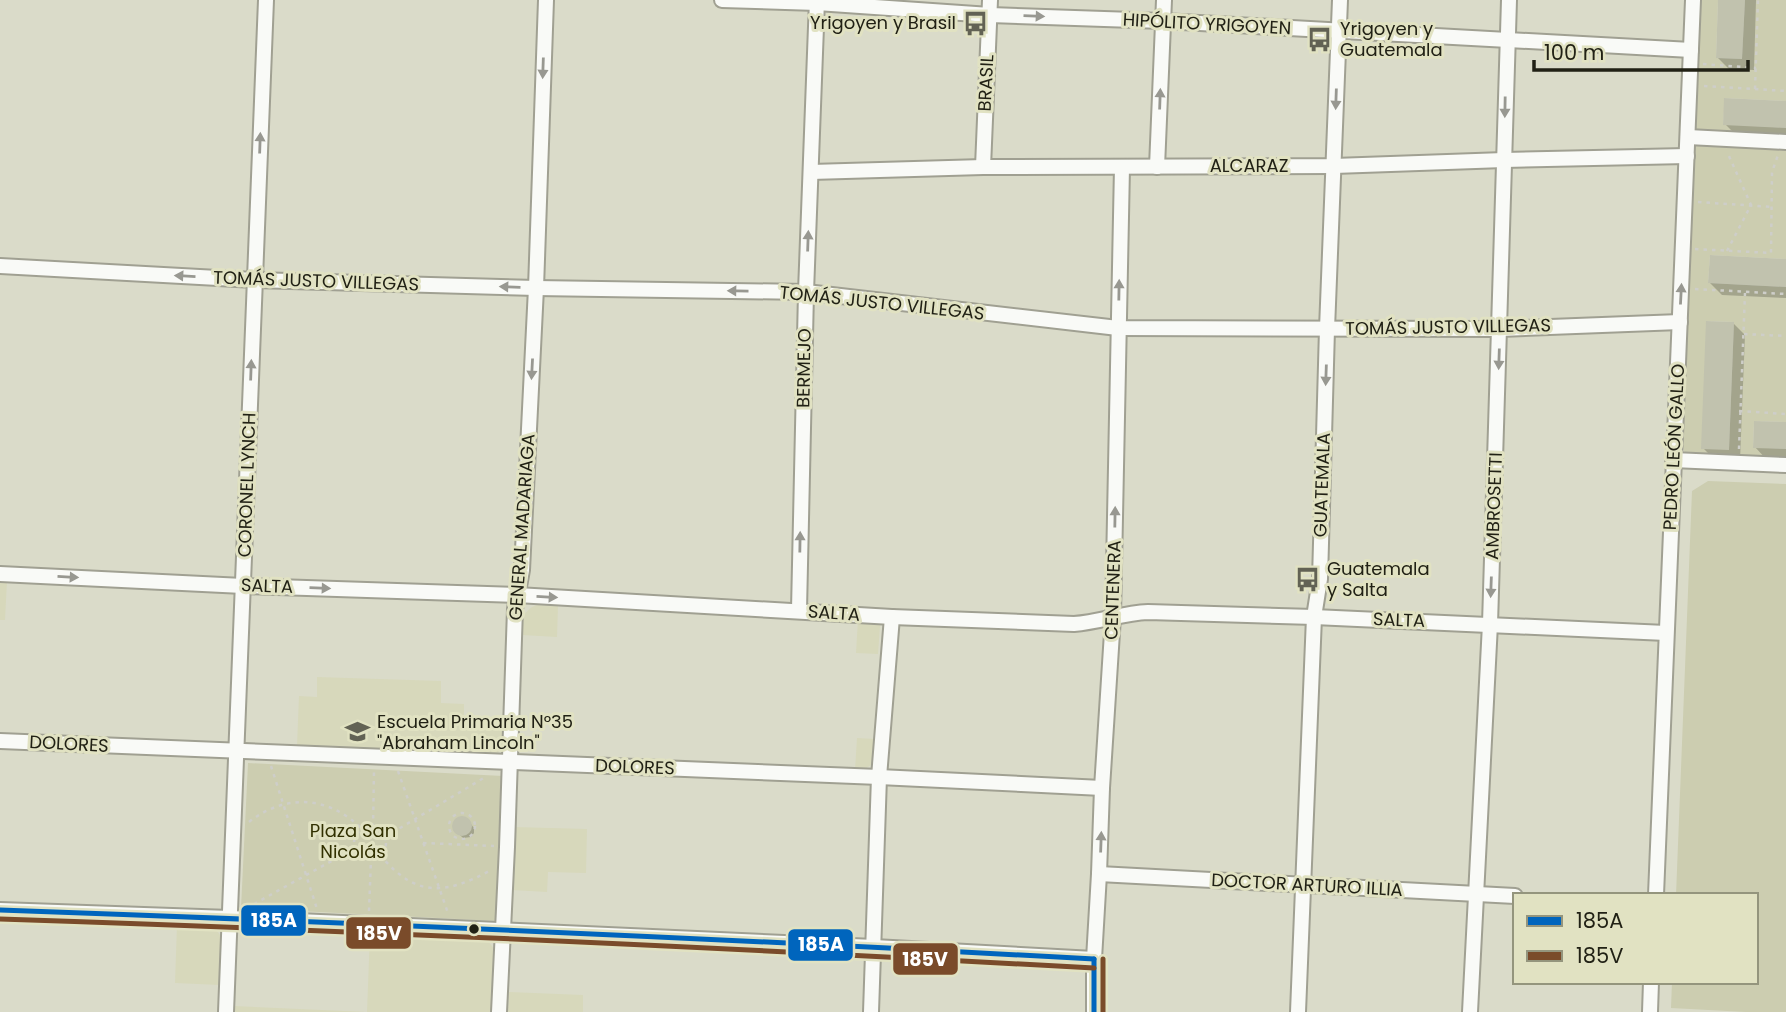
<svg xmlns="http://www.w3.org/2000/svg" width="1786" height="1012" viewBox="0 0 1786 1012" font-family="Poppins,sans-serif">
  <rect width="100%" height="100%" fill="#dadbc9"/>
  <g fill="#d7d8bb">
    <polygon points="0,581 7,581 5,620 0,620"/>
    <polygon points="537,605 558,605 557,637 522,635 524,614 532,607"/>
    <polygon points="858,619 878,621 880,626 878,654 856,653"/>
    <polygon points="317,677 441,681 441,703 464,704 464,724 505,726 505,745 498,753 297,746 299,696 317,697"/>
    <polygon points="857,738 875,739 874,759 871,765 862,771 855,770"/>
    <polygon points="514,827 587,829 586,873 548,872 547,892 512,890"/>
    <polygon points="177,925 208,926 218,932 222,938 220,985 175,983"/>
    <polygon points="370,933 482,938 487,940 496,951 494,1012 234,1012 234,1006 367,1012"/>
    <polygon points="509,992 583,995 583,1012 508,1012"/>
  </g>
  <g fill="#cccdb0" fill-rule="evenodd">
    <path d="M1700 0H1718L1716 58 1742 59 1745 0H1786V101L1725 98 1723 124 1786 128V259L1710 255 1708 283 1786 287V422L1754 421 1753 447 1786 449V460L1685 454 1683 447ZM1707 321 1734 322 1729 450 1706 321Z"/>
    <polygon points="1708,481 1786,484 1786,1012 1746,1012 1671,1008 1672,982 1756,982 1756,895 1676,895 1692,491"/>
    <polygon points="248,763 503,776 497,921 241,908"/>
  </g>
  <g fill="#0003">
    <polygon points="1720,0 1756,0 1754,70 1729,69 1717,57"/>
    <polygon points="1786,103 1786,139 1737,136 1725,124"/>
    <polygon points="1786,261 1786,298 1722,295 1710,283"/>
    <polygon points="1733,323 1745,335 1740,461 1715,460 1703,448"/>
    <polygon points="1786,424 1786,459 1766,459 1755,447"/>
    <polygon points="459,818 467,819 474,828 474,833 471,837 463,838 455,830 455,822"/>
  </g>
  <g fill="#c1c2ae">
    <polygon points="1718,0 1745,0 1742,59 1716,58"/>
    <polygon points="1724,98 1786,101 1786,128 1723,125"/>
    <polygon points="1710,255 1786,259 1786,287 1708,283"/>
    <polygon points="1706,321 1734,322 1729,450 1701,449"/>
    <polygon points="1754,421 1786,422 1786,449 1753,448"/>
    <circle cx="462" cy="826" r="10"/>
  </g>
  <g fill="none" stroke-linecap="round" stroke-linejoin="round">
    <defs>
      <g id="minor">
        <polyline points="722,0 817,3 990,15 1163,21 1691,50"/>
        <polyline points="1688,137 1786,142"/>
        <polyline points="983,167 990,0"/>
        <polyline points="1157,167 1164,0"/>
        <polyline points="811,172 983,167 1334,166 1504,160 1687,156"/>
        <polyline points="0,266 254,280 536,288 806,292 1118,328 1500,329 1680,322"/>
        <polyline points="1673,460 1786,465"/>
        <path d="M0 574 243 586 517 595 892 617 1074 624C1100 622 1123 613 1148 612L1314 617 1666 633"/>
        <polyline points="799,610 806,292 817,0"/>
        <polyline points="0,741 879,777 1102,788"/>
        <polyline points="1099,874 1515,896"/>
        <polyline points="1656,895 1693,0"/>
        <polyline points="0,910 230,918 874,947 1094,959"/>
        <polyline points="226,1012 266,0"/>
        <polyline points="499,1012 507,847 515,609 522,570 536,288 546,0"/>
        <polyline points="871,1012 879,777 892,617"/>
        <polyline points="1094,1012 1094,959 1099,874 1102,788 1113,617 1122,167"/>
        <polyline points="1298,1012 1314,617 1320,579 1327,329 1340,0"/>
        <polyline points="1470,1012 1490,624 1509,0"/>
        <polyline points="1650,1012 1651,982"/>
      </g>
    </defs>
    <use href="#minor" stroke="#a0a092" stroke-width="18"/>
    <g stroke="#cecec9" stroke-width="2.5" stroke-dasharray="3.5 5" stroke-linecap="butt">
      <polyline points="1703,64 1756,68"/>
      <polyline points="1704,86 1786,91"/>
      <polyline points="1755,89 1758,0"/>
      <polyline points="1698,202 1772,207"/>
      <polyline points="1695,249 1771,253 1772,172 1778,155"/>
      <polyline points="1727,251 1751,205 1728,154"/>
      <polyline points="1695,289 1786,294"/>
      <polyline points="1744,334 1786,336"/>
      <polyline points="1739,411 1786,414"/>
      <polyline points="1739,449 1745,293"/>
      <polyline points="271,766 317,909"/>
      <polyline points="398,771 448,913"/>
      <circle cx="462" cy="826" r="13"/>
      <path d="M249 822C286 793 329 796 362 829"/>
      <polyline points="373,827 374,771"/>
      <circle cx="370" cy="843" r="16"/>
      <polyline points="385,837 487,776"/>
      <polyline points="423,843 494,846"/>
      <path d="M380 855C416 898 445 895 491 870"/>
      <polyline points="254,904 355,848"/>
      <polyline points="369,911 371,859"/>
    </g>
    <use href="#minor" stroke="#f9faf7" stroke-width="14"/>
    <defs>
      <g id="bus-1">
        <path d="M0 910C365 923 730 939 1094 959"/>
        <polyline points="1094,959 1094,1012"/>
      </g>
      <g id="bus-2">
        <path d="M0 919C365 931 729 948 1094 968"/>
        <polyline points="1103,959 1103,1012"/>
      </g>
    </defs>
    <use href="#bus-1" stroke="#e1e2c2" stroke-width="10"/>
    <use href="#bus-2" stroke="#e1e2c2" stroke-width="10"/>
    <use href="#bus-1" stroke="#0065bd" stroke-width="5"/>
    <use href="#bus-2" stroke="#7a4b2a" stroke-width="5"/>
  </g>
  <defs><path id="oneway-solid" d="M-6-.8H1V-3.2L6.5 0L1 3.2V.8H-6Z" transform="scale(1.75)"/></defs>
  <g fill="#989891">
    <use href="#oneway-solid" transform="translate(1034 16) rotate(2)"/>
    <use href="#oneway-solid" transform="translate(543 68) rotate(92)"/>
    <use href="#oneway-solid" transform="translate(1160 99) rotate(-88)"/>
    <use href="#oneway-solid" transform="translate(1336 99) rotate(92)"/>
    <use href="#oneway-solid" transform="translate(1505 107) rotate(91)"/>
    <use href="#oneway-solid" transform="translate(260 143) rotate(-88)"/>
    <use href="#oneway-solid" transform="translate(808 241) rotate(-88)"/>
    <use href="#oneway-solid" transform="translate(185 276) rotate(-177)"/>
    <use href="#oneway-solid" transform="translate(510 287) rotate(-178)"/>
    <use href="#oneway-solid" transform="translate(1119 290) rotate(-89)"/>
    <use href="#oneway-solid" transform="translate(738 291) rotate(-179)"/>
    <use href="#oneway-solid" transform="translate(1681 294) rotate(-87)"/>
    <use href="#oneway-solid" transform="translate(1499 359) rotate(92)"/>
    <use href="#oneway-solid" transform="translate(532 369) rotate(93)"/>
    <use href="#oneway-solid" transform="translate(251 370) rotate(-88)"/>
    <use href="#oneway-solid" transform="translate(1326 375) rotate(92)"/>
    <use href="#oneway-solid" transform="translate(1115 517) rotate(-89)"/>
    <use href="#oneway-solid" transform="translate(800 542) rotate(-89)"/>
    <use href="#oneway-solid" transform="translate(68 577) rotate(3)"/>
    <use href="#oneway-solid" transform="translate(1491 587) rotate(92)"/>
    <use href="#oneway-solid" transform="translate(320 588) rotate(2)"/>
    <use href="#oneway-solid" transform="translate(547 597) rotate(3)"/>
    <use href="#oneway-solid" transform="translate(1101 842) rotate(-88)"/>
  </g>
  <defs>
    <symbol id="bus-bare" viewBox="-9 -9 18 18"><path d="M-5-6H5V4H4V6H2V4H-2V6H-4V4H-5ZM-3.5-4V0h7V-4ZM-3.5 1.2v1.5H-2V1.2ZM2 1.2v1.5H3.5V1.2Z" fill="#626254" stroke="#e1e2c2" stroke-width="2.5" paint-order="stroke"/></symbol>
    <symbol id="school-bare" viewBox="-9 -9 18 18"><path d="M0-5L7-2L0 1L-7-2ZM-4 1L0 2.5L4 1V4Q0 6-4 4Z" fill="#626254" stroke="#e1e2c2" stroke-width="2.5" paint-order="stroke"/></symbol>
  </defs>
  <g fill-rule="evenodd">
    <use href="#bus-bare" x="958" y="6" width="35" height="35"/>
    <use href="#bus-bare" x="1302" y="22" width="35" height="35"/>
    <use href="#bus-bare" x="1290" y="562" width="35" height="35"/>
    <use href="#school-bare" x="340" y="714" width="35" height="35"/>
  </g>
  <circle fill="#212115" stroke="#e1e2c2" stroke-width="2.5" cx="474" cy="929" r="6"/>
  <g text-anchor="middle" stroke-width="6" stroke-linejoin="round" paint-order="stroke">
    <g font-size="18" fill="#212115" stroke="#e1e2c2" text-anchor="start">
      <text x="956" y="29" text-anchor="end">Yrigoyen y Brasil</text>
      <text x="1340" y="35">Yrigoyen y<tspan x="1340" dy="21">Guatemala</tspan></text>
      <text x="1327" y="575">Guatemala<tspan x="1327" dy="21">y Salta</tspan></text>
      <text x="377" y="728">Escuela Primaria N°35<tspan x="377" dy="21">"Abraham Lincoln"</tspan></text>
    </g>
    <g font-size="18" fill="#212115" stroke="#e1e2c2">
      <text transform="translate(1207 24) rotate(3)" y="6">HIPÓLITO YRIGOYEN</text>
      <text transform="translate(986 83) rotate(-87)" y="6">BRASIL</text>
      <text x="1249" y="172">ALCARAZ</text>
      <text transform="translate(316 281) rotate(2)" y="6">TOMÁS JUSTO VILLEGAS</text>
      <text transform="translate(882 303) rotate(6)" y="6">TOMÁS JUSTO VILLEGAS</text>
      <text transform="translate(1448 327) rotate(-1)" y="6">TOMÁS JUSTO VILLEGAS</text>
      <text transform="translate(804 368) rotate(-89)" y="6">BERMEJO</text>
      <text transform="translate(1674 447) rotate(-87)" y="6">PEDRO LEÓN GALLO</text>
      <text transform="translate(247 485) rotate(-88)" y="6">CORONEL LYNCH</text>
      <text transform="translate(1322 485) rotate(-88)" y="6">GUATEMALA</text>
      <text transform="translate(1494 506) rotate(-88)" y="6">AMBROSETTI</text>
      <text transform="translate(522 527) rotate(-86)" y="6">GENERAL MADARIAGA</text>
      <text transform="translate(267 586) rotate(2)" y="6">SALTA</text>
      <text transform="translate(1113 590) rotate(-88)" y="6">CENTENERA</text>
      <text transform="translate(834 613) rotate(4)" y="6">SALTA</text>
      <text transform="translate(1399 620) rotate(2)" y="6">SALTA</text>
      <text transform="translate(69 744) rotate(3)" y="6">DOLORES</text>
      <text transform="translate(635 767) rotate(2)" y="6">DOLORES</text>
      <text transform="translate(1307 885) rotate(3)" y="6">DOCTOR ARTURO ILLIA</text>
    </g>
    <g font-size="18" fill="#313000" stroke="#e1e2c2">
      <text x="353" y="837">Plaza San<tspan x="353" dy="21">Nicolás</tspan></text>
    </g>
  </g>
  <g stroke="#e1e2c2" stroke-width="2.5">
    <rect x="240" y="904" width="67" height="33" rx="7" fill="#0065bd"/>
    <rect x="345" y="916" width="67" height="34" rx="7" fill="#7a4b2a"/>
    <rect x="787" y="928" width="67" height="34" rx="7" fill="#0065bd"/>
    <rect x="892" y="942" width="67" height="34" rx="7" fill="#7a4b2a"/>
  </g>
  <g font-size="19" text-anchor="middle" font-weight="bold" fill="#fff">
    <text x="274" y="927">185A</text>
    <text x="379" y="940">185V</text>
    <text x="821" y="951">185A</text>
    <text x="925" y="966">185V</text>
  </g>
  <rect x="1513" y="893" width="245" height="91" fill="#e1e2c2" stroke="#94957d" stroke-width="2"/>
  <rect x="1527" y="916" width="35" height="10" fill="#0065bd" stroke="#94957d" stroke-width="2"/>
  <text x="1576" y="928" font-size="21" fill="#212115">185A</text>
  <rect x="1527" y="951" width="35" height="10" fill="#7a4b2a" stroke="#94957d" stroke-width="2"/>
  <text x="1576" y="963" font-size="21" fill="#212115">185V</text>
  <path d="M1534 60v10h214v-10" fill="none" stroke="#212115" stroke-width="3.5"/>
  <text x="1544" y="60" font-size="21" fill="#212115" stroke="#e1e2c2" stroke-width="5" paint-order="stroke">100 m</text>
</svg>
